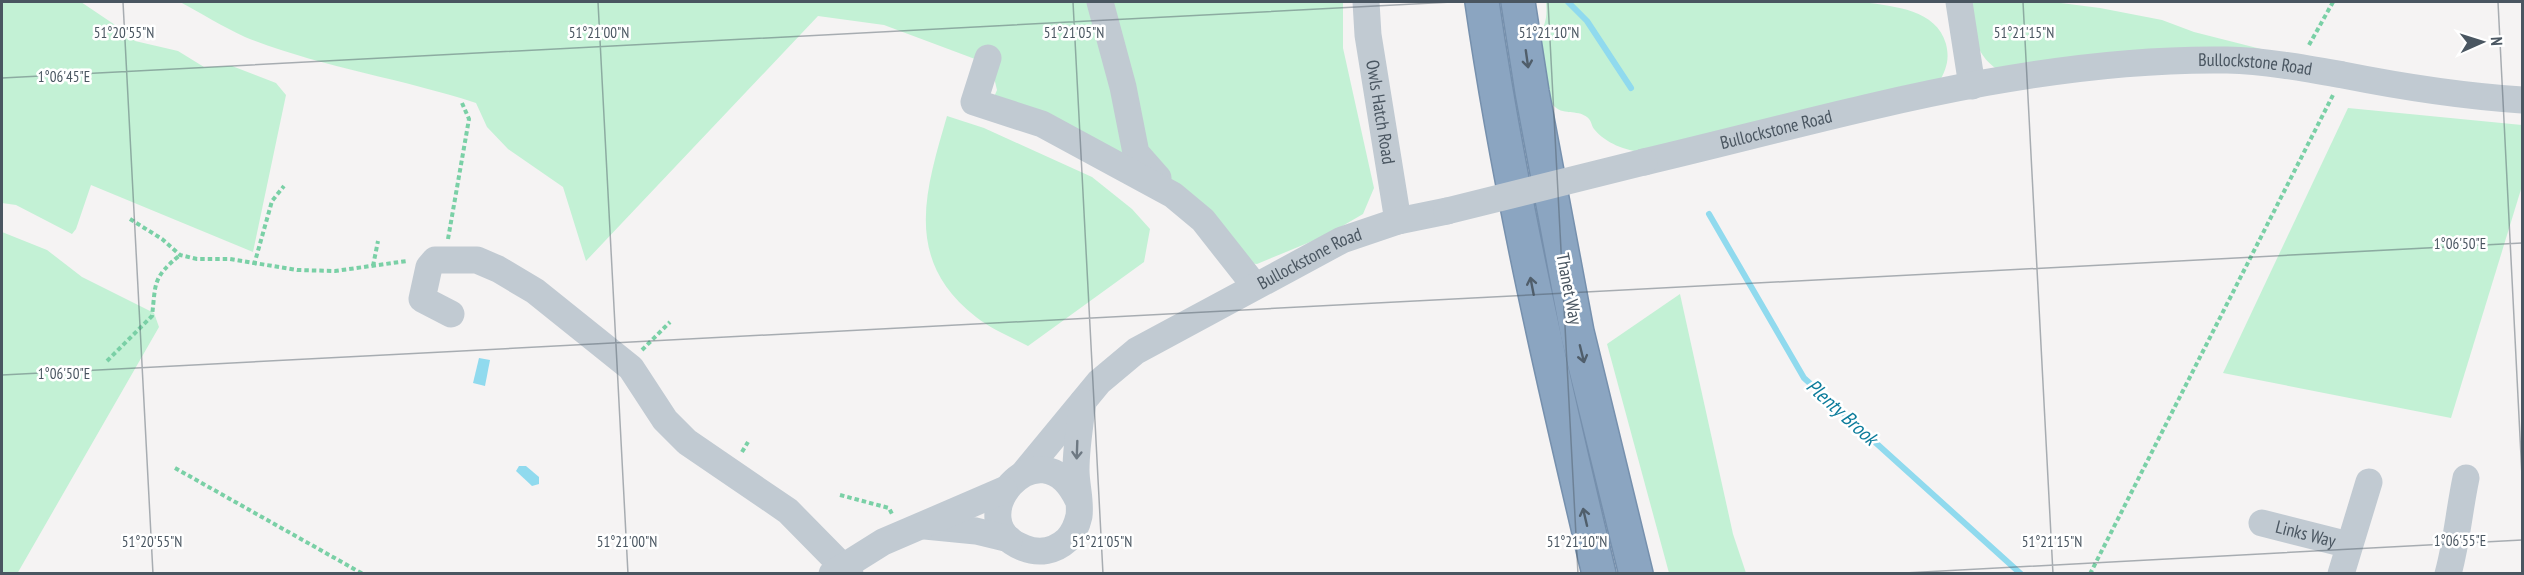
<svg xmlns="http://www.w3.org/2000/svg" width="2524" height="575" viewBox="0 0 2524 575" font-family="'PT Sans Narrow',sans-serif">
  <rect width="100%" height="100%" fill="#f5f3f3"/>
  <g fill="#c3f1d5">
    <polygon points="2,2 81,2 124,31 135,41 178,51 204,67 232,66 276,83 286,95 253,252 91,185 76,229 72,234 16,205 2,203"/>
    <path d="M180 2H1343V48L1374 188 1363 214 1327 235 1257 264 1240 262 1214 227 989 109 997 90 991 65 884 25 818 16 586 261 563 187 508 149 487 127 476 103C400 78 319 67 245 37 223 27 201 13 180 2Z"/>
    <path d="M1546 2H1864C1895 7 1936 9 1946 44 1950 60 1946 70 1938 84L1643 152C1626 151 1605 143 1594 129 1591 125 1592 121 1587 117 1577 109 1562 116 1553 105 1543 94 1538 53 1541 38 1544 22 1548 20 1546 2Z"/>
    <path d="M1968 2H2053L2100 8 2162 20 2194 32 2261 49 2003 73C1974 57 1973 32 1968 2Z"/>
    <polygon points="2348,108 2522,125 2522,186 2451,418 2223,373"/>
    <path d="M947 116 984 128 1092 177 1132 209 1150 229 1144 262 1028 346C1011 337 991 329 976 317 903 260 925 192 947 116Z"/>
    <polygon points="2,232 47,250 82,277 154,313 159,327 17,574 2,573"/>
    <polygon points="1680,294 1733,534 1746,573 1669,573 1607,344"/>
  </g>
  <g fill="#90daee">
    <polygon points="479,358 490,360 485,386 473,383"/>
    <polygon points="519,466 526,466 539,477 539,484 532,486 516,471"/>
  </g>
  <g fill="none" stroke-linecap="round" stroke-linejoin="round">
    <g stroke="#90daee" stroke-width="6">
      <polyline points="1568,2 1587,21 1631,88"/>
      <polyline points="1709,214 1804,378 2021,574"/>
    </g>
    <defs>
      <g id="highway">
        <path d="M1482 2C1510 195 1554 384 1599 574"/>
        <polyline points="1518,2 1532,92 1577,332 1636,574"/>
      </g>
    </defs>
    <use href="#highway" stroke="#7690ad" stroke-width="36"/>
    <g stroke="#7ad0a6" stroke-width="4" stroke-dasharray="4.5 3" stroke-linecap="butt">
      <polyline points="2309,45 2333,2"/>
      <polyline points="130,219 162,239 180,255 197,259 230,259 297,270 335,271 407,261"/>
      <polyline points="448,239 469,119 462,103"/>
      <polyline points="254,265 272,201 284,186"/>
      <polyline points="373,266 378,241"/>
      <polyline points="642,350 670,322"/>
      <path d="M107 361 152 316C156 283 152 278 180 255"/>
      <polyline points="742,452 748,442"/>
      <polyline points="175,468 363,574"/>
      <polyline points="840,495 889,508 892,514"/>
      <polyline points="2090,574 2333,95"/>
    </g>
    <g stroke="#c1cad2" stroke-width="27">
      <polyline points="1100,2 1123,87 1136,153 1158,178"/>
      <path id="s1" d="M1366 2 1368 35 1398 221"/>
      <polyline points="1959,2 1972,86"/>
      <polyline points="988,58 974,102 1042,124 1173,195 1203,220 1255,286"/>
      <path id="s2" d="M1644 162C1835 117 2029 57 2227 60 2266 61 2304 68 2343 75 2403 87 2462 96 2522 100"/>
      <polyline points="451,314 422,299 429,267 435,260 477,260 498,269 535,291 631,368 665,420 687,442 788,511 850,574"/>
      <path id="s3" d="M1024 473 1099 382 1136 351 1342 240 1398 221 1447 211"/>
      <path d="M1078 500C1040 419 955 523 1024 548 1039 554 1055 551 1067 540 1073 534 1077 525 1079 516 1081 501 1076 485 1076 470 1076 447 1080 424 1083 402"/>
      <path id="s4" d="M2262 523 2349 545"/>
      <polyline points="925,526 976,531 1009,539"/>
      <polyline points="832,574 883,542 1004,490"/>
      <polyline points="2341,574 2369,482"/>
      <path d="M2448 574C2457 541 2459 511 2466 478"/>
    </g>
    <use href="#highway" stroke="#8ba5c1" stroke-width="33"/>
    <polyline stroke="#c1cad2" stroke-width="27" points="1447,211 1644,162"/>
  </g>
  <defs><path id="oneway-shaft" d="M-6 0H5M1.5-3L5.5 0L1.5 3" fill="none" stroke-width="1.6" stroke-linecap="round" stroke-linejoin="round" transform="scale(1.5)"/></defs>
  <g stroke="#505e6b">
    <use href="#oneway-shaft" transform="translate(1527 59) rotate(82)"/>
    <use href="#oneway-shaft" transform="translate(1532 286) rotate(-101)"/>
    <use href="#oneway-shaft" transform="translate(1582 354) rotate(76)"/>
    <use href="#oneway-shaft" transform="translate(1585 517) rotate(-103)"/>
  </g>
  <use stroke="#6e7983" href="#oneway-shaft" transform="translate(1077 450) rotate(92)"/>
  <path fill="none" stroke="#4a5661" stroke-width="1.5" stroke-opacity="0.45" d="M123 2 153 574M598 2 628 574M1073 2 1103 574M1548 2 1578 574M2023 2 2053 574M2498 2 2522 476M2 78 1452 2M2 375 2522 243M1886 574 2522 540"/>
  <g text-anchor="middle" stroke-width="5" stroke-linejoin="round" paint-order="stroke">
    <g font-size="18" fill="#4a5661" stroke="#fff">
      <text dy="6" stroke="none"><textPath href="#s2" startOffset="622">Bullockstone Road</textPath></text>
      <text dy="6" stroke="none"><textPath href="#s1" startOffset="111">Owls Hatch Road</textPath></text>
      <text dy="6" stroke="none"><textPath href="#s2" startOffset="136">Bullockstone Road</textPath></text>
      <text dy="6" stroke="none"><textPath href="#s3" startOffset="363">Bullockstone Road</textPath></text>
      <text transform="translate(1569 289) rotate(79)" y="6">Thanet Way</text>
      <text dy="6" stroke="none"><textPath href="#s4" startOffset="45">Links Way</textPath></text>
    </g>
    <g font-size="20" font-style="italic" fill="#0c7c9b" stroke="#fff">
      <text transform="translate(1842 412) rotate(42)" y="7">Plenty Brook</text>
    </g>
  </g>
  <g font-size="15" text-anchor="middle" fill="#4a5661" stroke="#fff" stroke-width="5" stroke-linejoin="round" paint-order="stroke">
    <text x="124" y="38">51°20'55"N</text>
    <text x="599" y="38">51°21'00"N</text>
    <text x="1074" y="38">51°21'05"N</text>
    <text x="1549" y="38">51°21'10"N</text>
    <text x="2024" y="38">51°21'15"N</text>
    <text x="64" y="82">1°06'45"E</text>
    <text x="2460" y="249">1°06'50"E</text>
    <text x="64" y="379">1°06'50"E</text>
    <text x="2460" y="546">1°06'55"E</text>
    <text x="152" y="547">51°20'55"N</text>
    <text x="627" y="547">51°21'00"N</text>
    <text x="1102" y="547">51°21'05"N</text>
    <text x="1577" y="547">51°21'10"N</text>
    <text x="2052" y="547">51°21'15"N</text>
  </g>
  <rect width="2524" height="575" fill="none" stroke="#4a5661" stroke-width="6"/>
  <g transform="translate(2482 42) rotate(87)" stroke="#ffffff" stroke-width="4.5" paint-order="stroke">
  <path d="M0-4.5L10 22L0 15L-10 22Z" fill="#4a5661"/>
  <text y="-9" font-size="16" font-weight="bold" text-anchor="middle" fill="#4a5661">N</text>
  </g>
</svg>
